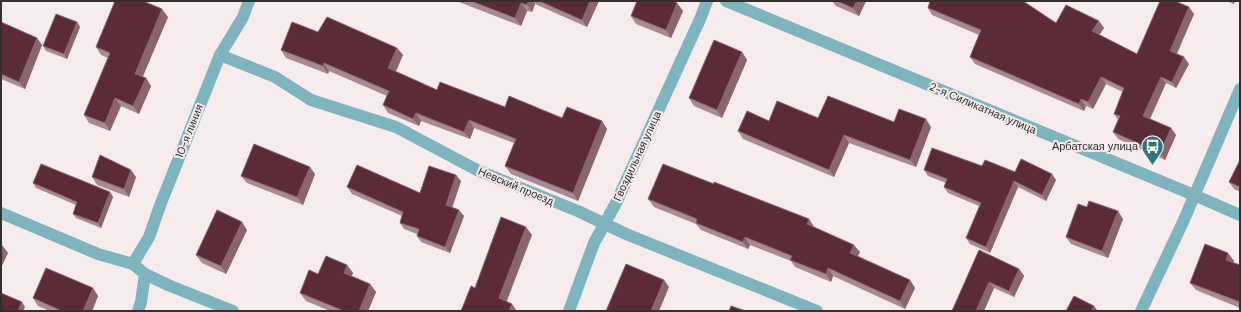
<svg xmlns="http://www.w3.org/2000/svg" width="1241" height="312" viewBox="0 0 1241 312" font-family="'DM Sans',sans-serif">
  <rect width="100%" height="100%" fill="#f6ebed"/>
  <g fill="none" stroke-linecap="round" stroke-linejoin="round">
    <g stroke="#7db4bd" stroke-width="12">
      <polyline points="726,1 1194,195 1240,215"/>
      <polyline points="220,55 275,77 311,100 396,127 477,170 580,212 626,234 817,311"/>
      <polyline points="1,213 98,254 133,264 145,274 168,285 233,311"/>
      <polyline points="133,264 149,237 161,203 220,55 243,17 249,1"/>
      <polyline points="138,311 141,302 145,274"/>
      <polyline points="569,311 594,243 616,203 701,17 707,1"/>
      <polyline points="1141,311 1183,222 1240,89"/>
    </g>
  </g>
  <g fill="#a88b92">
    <polygon points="458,1 599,1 587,27 535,4 532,12 527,11 521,26 459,2"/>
    <polygon points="832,1 866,1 859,16 836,6"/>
    <polygon points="1226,1 1235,1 1234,4"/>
    <polygon points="677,3 683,11 671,38 636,24 631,16"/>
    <polygon points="928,8 1104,28 1099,35 1137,54 1194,14 1177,54 1189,64 1176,88 1166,83 1150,119 1171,128 1176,135 1165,160 1118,139 1113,132 1118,120 1114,114 1123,92 1106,84 1093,109 1086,106 1084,111 975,64 970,57 979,35 932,15"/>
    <polygon points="168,17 142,77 146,78 151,86 139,114 121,106 110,131 89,123 84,115 108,58 101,55 96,47"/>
    <polygon points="1,22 37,38 42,45 25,89 1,79"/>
    <polygon points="77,22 80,27 67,59 46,51 43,46"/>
    <polygon points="318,32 397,48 403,55 395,71 437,90 505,107 562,118 607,129 578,201 511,174 505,166 514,143 474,128 470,139 421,121 419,126 388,113 383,105 387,96 329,71 328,74 286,58 281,50"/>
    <polygon points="742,52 747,60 722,118 694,106 689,98"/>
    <polygon points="818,118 894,122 931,127 916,167 849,143 834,177 743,139 738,131 769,121"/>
    <polygon points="1240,160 1240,192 1234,189 1229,182"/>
    <polygon points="982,166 1056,180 1046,201 1018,187 990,253 970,244 966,238 979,206 948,193 944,187 946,183 928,176 924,170"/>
    <polygon points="315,174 303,205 247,183 241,176"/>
    <polygon points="456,175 461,181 452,207 464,216 450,253 421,242 417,236 417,234 404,229 400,223 402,216 352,194 347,187 420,193"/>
    <polygon points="92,177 136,177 129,197 97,185"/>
    <polygon points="33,183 110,192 113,197 101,228 76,218 73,214 76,205 36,188"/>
    <polygon points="714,184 809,219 814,227 860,252 858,256 910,280 915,288 905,309 833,276 831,282 795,267 791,261 750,245 748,249 701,230 696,224 654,207 648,199"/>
    <polygon points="1087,207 1123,219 1108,258 1071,244 1066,237"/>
    <polygon points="247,230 226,274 202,263 196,255"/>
    <polygon points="979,250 1019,269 1024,276 1014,297 994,288 984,311 952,311"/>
    <polygon points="1228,253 1234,261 1233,263 1240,265 1240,308 1196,290 1190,283"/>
    <polygon points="347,265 353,273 351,276 370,284 376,292 368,311 330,311 306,301 300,293 318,274"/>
    <polygon points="98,296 92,311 50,311 38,306 33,298"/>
  </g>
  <g fill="#8a656e">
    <polygon points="528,1 533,1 535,4 532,12 527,5"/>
    <polygon points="590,1 599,1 587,27 582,20"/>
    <polygon points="857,1 866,1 859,16 853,8"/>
    <polygon points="1232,1 1235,1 1234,4"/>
    <polygon points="521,3 527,11 521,26 515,18"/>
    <polygon points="677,3 683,11 671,38 666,30"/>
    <polygon points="1189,7 1194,14 1175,57 1170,51"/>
    <polygon points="162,9 168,17 141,81 135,74"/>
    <polygon points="1099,21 1104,28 1097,38 1092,31"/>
    <polygon points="77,22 80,27 67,59 64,54"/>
    <polygon points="37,38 42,45 25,89 19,82"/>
    <polygon points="397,48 403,55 394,76 388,68"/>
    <polygon points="742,52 747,60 722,118 717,110"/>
    <polygon points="1184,57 1189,64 1176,88 1172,82"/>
    <polygon points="324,63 329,71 328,74 323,66"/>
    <polygon points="1101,77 1106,84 1093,109 1088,102"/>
    <polygon points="1161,77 1166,83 1148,123 1143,116"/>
    <polygon points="146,78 151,86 139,114 133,106"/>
    <polygon points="115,98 121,106 110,131 105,123"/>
    <polygon points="1081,99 1086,106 1084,111 1079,104"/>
    <polygon points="416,113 421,121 419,126 413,119"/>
    <polygon points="926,119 931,127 916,167 910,160"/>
    <polygon points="469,120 474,128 470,139 464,132"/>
    <polygon points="602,121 607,129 578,201 573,193"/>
    <polygon points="1171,128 1176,135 1165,160 1160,153"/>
    <polygon points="844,135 849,143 834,177 829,170"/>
    <polygon points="310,167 315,174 303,205 297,197"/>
    <polygon points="131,170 136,177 129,197 124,189"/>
    <polygon points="1052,174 1056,180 1046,201 1042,195"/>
    <polygon points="456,175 461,181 451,211 446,205"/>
    <polygon points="1014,181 1018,187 990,253 986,247"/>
    <polygon points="110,192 113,197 101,228 98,223"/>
    <polygon points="459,210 464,216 450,253 445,247"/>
    <polygon points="1118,211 1123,219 1108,258 1102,251"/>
    <polygon points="809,219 814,227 812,232 807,224"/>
    <polygon points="242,222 247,230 226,274 221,266"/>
    <polygon points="526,227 532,235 505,306 499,298"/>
    <polygon points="745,237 750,245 748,249 743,242"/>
    <polygon points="2,245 8,253 1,268 1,248"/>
    <polygon points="854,245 860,252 856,260 850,253"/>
    <polygon points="1228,253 1234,261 1231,267 1226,260"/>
    <polygon points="347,265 353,273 349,281 344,273"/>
    <polygon points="828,268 833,276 831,282 826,274"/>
    <polygon points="1019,269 1024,276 1014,297 1009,291"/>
    <polygon points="664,280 669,287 659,311 651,311"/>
    <polygon points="910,280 915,288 905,309 900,301"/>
    <polygon points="989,282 994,288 984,311 976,311"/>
    <polygon points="370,284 376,292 368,311 359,311"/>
    <polygon points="93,288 98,296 92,311 83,311"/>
    <polygon points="22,302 25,307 23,311 18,311"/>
    <polygon points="512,304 517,311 509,311"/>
    <polygon points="1094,306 1097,310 1096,311 1091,311"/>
  </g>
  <g fill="#5b2b37" stroke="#8a656e">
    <polygon points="115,1 143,1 162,9 135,74 146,78 133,106 115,98 105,123 84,115 110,53 96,47"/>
    <polygon points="471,1 528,1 527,5 521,3 515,18"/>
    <polygon points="539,1 590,1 582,20"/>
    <polygon points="637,1 673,1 677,3 666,30 631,16"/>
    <polygon points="837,1 857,1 853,8"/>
    <polygon points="930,1 1023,1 1056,23 1066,5 1099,21 1092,31 1137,54 1160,1 1175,1 1189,7 1170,51 1184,57 1172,82 1161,77 1143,116 1171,128 1160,153 1113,132 1120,116 1114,114 1124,88 1101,77 1088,102 1081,99 1079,104 970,57 981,30 928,8"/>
    <polygon points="56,14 77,22 64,54 43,46"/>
    <polygon points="327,17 397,48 388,68 437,90 440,82 505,107 509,96 562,118 567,107 602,121 573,193 505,166 516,139 469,120 464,132 416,113 413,119 383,105 389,91 324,63 323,66 281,50 292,22 318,32"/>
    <polygon points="1,22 37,38 19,82 1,74"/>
    <polygon points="714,40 742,52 717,110 689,98"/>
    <polygon points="828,96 894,122 899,109 926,119 910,160 844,135 829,170 738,131 747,111 769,121 777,101 818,118"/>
    <polygon points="254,144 310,167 297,197 241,176"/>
    <polygon points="932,148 982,166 985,160 1015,172 1021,159 1052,174 1042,195 1014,181 986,247 966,238 981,203 944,187 947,179 924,170"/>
    <polygon points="100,155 131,170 124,189 92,177"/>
    <polygon points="1240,160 1240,187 1229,182"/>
    <polygon points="41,164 110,192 98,223 73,214 77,202 33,183"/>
    <polygon points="663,164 714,184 714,182 809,219 807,224 854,245 850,253 910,280 900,301 828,268 826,274 790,260 792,256 745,237 743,242 696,223 697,219 648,199"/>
    <polygon points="357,165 420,193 429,166 456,175 446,205 459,210 445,247 417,236 419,229 400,223 403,212 347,187"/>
    <polygon points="1089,201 1118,211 1102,251 1066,237 1078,204 1087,207"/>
    <polygon points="217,210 242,222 221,266 196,255"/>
    <polygon points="501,217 526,227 499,298 512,304 509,311 461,311 471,286 475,288"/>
    <polygon points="1205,244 1228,253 1226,260 1240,265 1240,302 1190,283"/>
    <polygon points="979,250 1019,269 1009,291 989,282 976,311 952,311"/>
    <polygon points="326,256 347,265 344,273 370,284 359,311 344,311 300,293 309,270 318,274"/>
    <polygon points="626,264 664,280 651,311 606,311"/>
    <polygon points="46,268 93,288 83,311 62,311 33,298"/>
    <polygon points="1,293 22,302 18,311 1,311"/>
    <polygon points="1074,296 1094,306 1091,311 1066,311"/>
    <polygon points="731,306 746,311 729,311"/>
  </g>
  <defs>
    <symbol id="bus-pin" viewBox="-11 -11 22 30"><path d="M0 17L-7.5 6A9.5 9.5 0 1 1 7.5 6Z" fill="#2c747e" stroke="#f6ebed"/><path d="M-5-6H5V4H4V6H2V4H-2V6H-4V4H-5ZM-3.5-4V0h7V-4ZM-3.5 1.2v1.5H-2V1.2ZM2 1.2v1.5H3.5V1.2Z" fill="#fff"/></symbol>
  </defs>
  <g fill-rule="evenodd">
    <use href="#bus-pin" x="1140" y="134" width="25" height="34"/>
  </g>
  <g text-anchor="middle" stroke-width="4" stroke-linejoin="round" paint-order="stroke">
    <g font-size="11" fill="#333030" stroke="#f6ebed">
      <text transform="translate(983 108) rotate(23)" y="4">2-я Силикатная улица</text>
      <text transform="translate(189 131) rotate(-68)" y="4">10-я линия</text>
      <text transform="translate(637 156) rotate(-65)" y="4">Гвоздильная улица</text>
      <text transform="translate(516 186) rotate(23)" y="4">Невский проезд</text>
    </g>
    <g font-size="11" fill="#333030" stroke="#f6ebed" text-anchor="end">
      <text x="1138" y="150">Арбатская улица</text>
    </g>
  </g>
  <rect width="1241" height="312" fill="none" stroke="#333030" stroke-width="4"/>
</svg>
